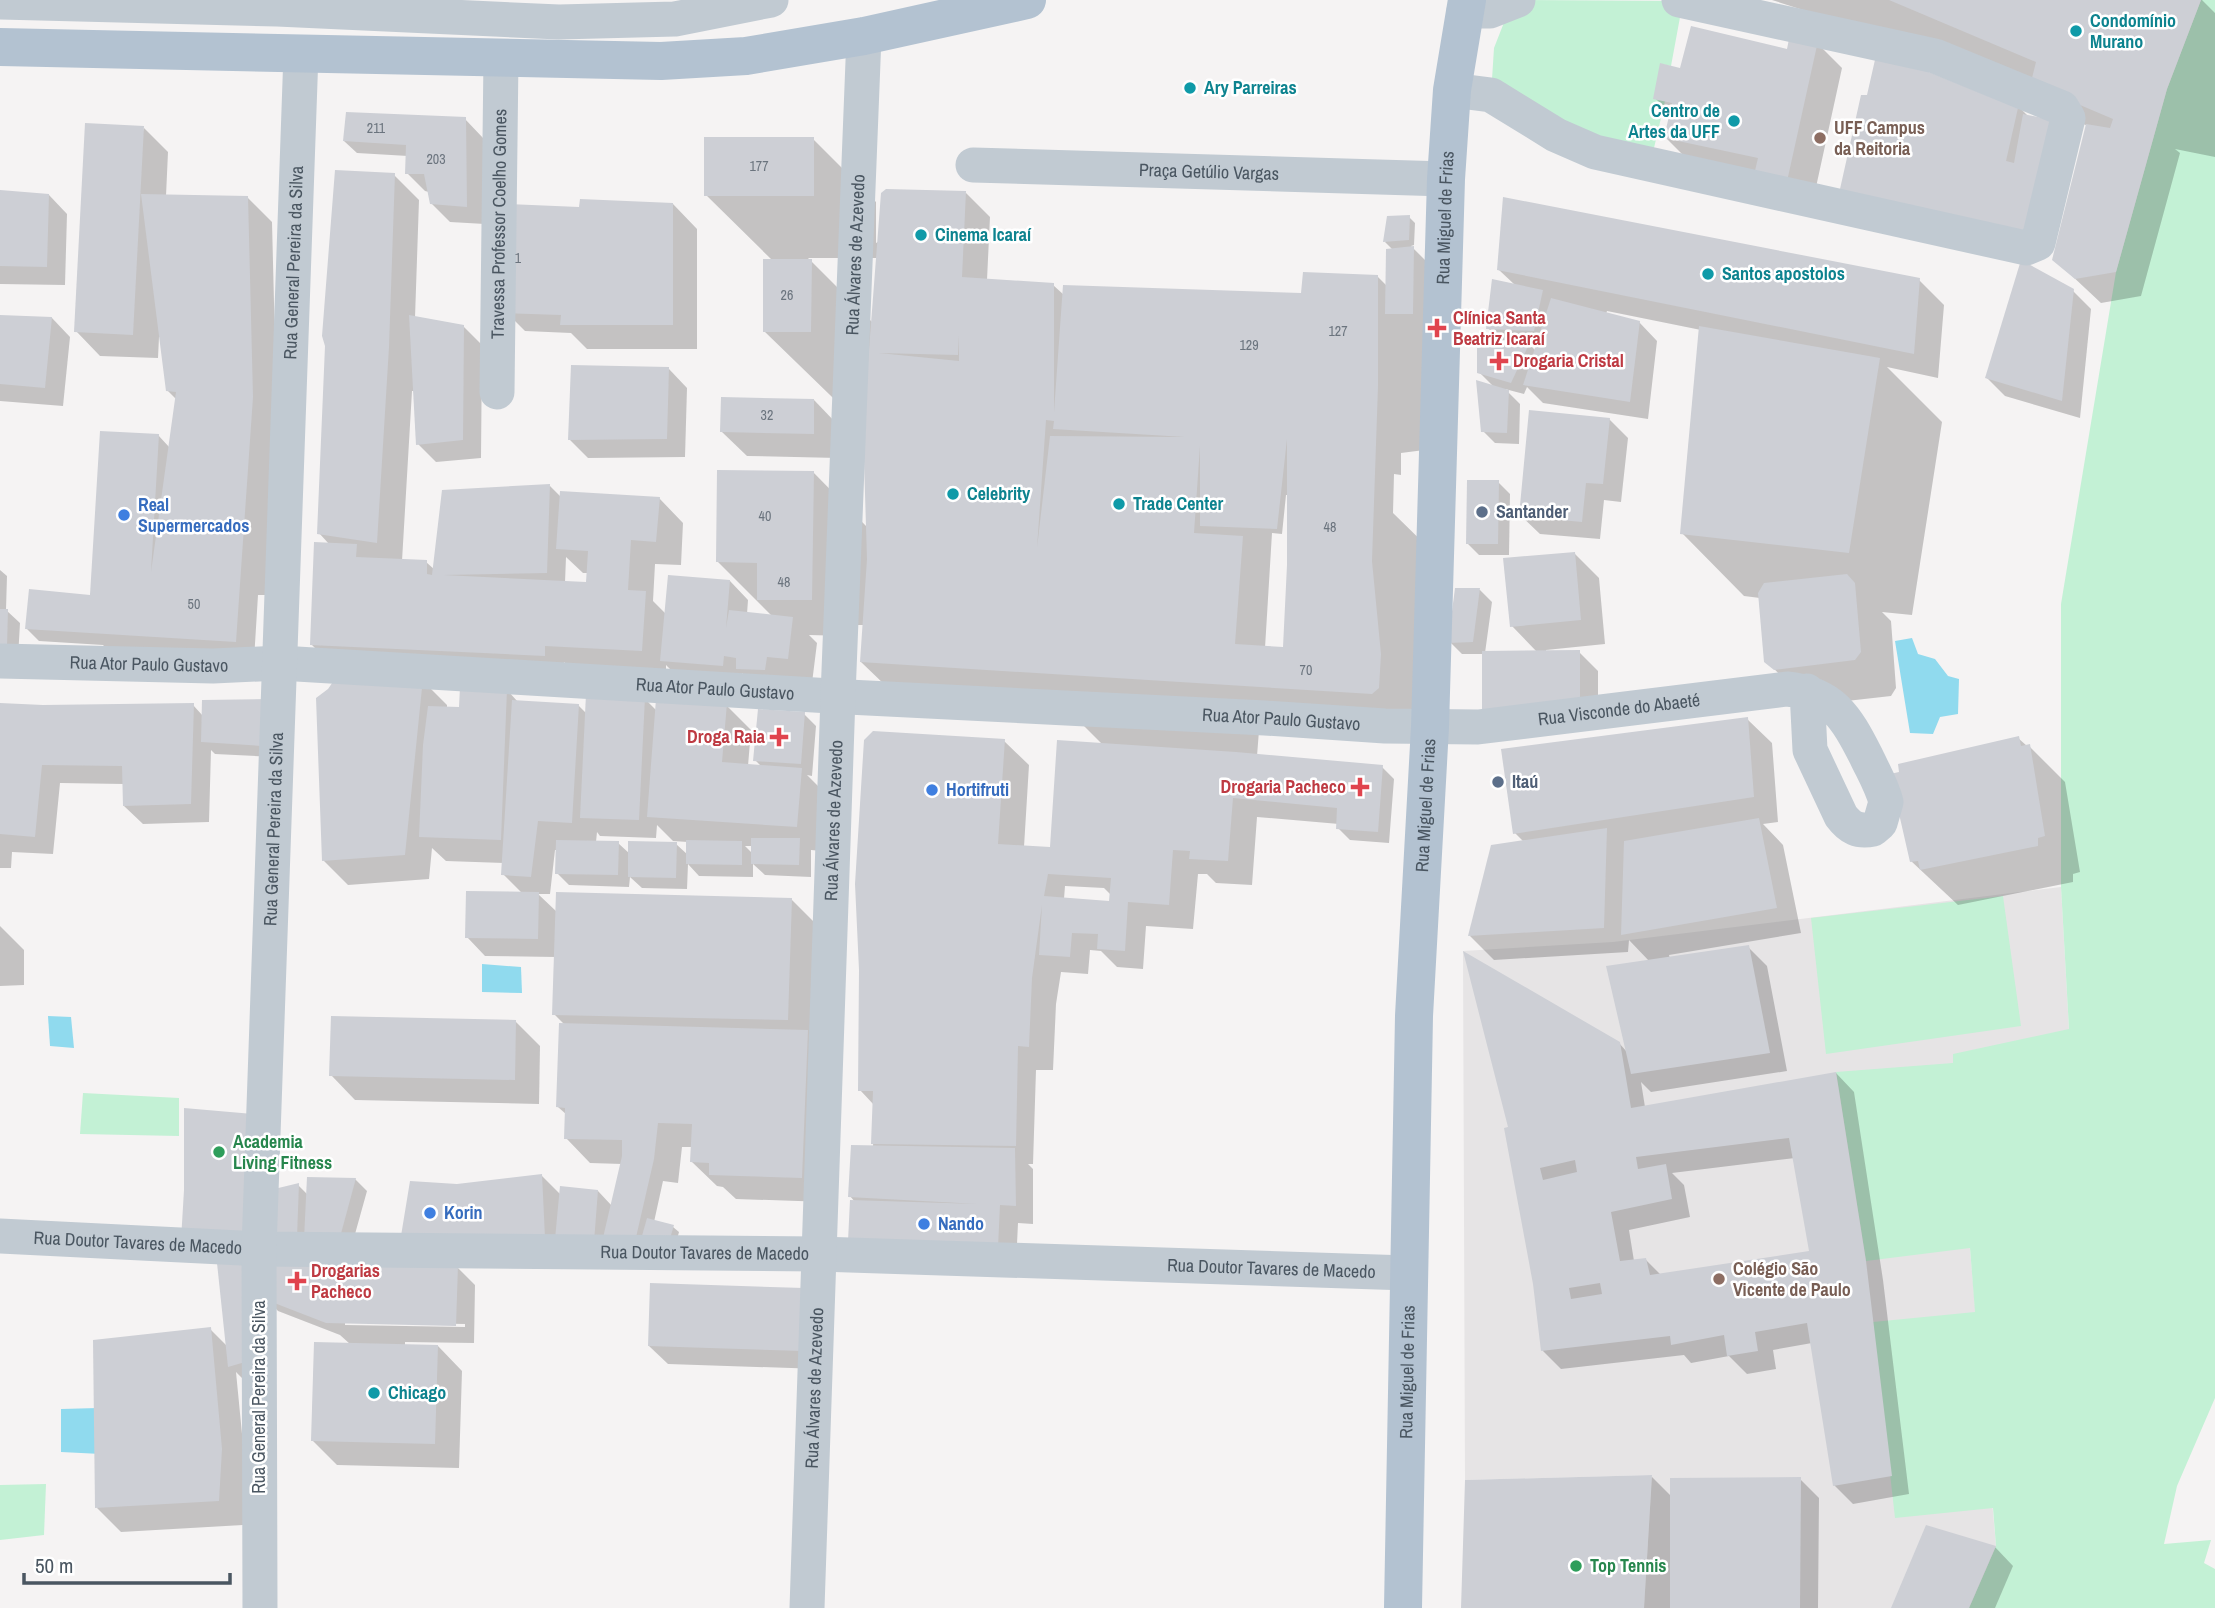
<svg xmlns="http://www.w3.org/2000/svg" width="2215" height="1608" viewBox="0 0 2215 1608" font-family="'Archivo Narrow',sans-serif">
  <rect width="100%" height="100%" fill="#f5f3f3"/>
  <polygon fill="#e6e4e5" points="2061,887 2069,1030 1953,1055 1996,1546 1969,1608 1644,1608 1652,1475 1465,1480 1463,951 1613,942"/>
  <g fill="#c3f1d5">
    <polygon points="1518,0 1683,1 1671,66 1661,64 1665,101 1650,165 1491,95 1494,48 1512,2"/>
    <polygon points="2201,0 2215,0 2215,1398 2177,1486 2164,1544 2211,1540 2204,1563 2215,1569 2215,1608 1969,1608 1996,1546 1993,1508 1895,1518 1873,1322 1975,1312 1970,1248 1866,1261 1836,1072 1953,1063 1953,1054 2069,1029 2061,887 2061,604 2116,272 2167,89"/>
    <polygon points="2003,896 2021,1026 1826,1054 1811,918"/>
    <polygon points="83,1093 179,1098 179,1136 80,1134"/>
    <polygon points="46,1484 44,1535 0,1540 0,1485"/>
  </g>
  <g fill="#90daee">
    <polygon points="1912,638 1918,654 1935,659 1948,676 1959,679 1958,714 1940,717 1933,734 1910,733 1895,641"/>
    <polygon points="482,964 521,967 522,993 482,992"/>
    <polygon points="48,1016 71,1017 74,1048 50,1046"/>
    <polygon points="98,1408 101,1454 61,1452 61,1409"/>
  </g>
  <g fill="#0003" fill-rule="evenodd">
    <polygon points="1772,0 2202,0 2215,13 2215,157 2175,149 2180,153 2141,296 2101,303 2054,259 2088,126 1929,59 1918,47"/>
    <polygon points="1817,43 1842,68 1811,210 1691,163 1666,138 1671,114 1655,98 1681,70 1789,51"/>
    <polygon points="2015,103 2029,117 2070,140 2046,258 1858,216"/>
    <polygon points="465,119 483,138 485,224 450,222 431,203 429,192 425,191 407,173 408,156 357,153 344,141"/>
    <polygon points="144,128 168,152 166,196 247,197 272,222 277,423 265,595 258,595 254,660 115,658 103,645 39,641 27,629 89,597 158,435 170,448 177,400 167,390 161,337 159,337 158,358 100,356 76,331"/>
    <path d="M813 139 876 202V243L966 193 990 217 987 280 1053 285 1064 295H1303L1378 277 1387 286 1393 250 1385 242 1409 217 1415 223 1414 245 1411 246 1425 260 1440 448 1401 453V475L1394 474 1393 513 1438 557 1443 716 1261 705 1257 756 1382 767 1394 779 1389 843 1350 840 1338 828 1339 824 1257 817 1252 885 1216 883 1207 874H1198L1193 929 1146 926 1143 969 1117 967 1101 951 1090 950 1088 974 1061 972 1056 1004 1053 1070H1036L1033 1164H1028L1033 1169V1224L1018 1223 1016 1265 855 1202 850 1196 873 1147 874 1105 860 1090 1004 741 1029 765 1024 847 1051 849 1103 745 1055 697 886 686 861 662 864 625H847V636L809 635 817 643 812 683 762 693 742 673 741 684 680 679 666 665V675L572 670 564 662 563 674 336 669 312 645 329 544 319 533 394 175 419 200 415 318 463 326 482 345 481 458 436 462 418 444 415 391H412L402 561 426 562 435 570 550 486 561 497 659 498 683 523 681 565 655 564 653 601 666 614 730 581 748 600 747 614 773 617 718 562 813 472 867 527 864 428 764 331 772 260 706 195ZM808 258H877L872 322ZM1286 495H1289V566L1284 649 1265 648 1272 533 1282 534ZM566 557 583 573H588V584L565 583ZM1065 886 1104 888 1112 896 1114 903 1064 899Z"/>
    <polygon points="0,192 49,195 67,214 65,285 0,284"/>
    <polygon points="673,204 697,229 697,349 587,349 571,333 525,331 506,312 578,209"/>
    <polygon points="1499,270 1919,280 1944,305 1938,378 1887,367 1942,422 1912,615 1882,612 1891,621 1896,688 1891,696 1811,705 1766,661 1760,598 1744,596 1682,533 1701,330 1607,311 1606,314 1639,322 1657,341 1648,419 1543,403 1527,387 1524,394 1505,389 1520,404 1519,444 1495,443 1483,431 1494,387 1479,372 1478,350 1529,344 1536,351 1539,342 1500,340 1488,328 1515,285"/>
    <polygon points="2072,290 2091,309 2080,418 2005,396 1987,378"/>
    <polygon points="0,317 52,318 70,337 63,406 0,401"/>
    <polygon points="669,369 687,388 685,457 588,458 569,439"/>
    <polygon points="814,400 838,425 838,458 747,456 722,432"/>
    <polygon points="1609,419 1628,438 1621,502 1604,500 1600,539 1540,534 1521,516"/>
    <polygon points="1498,482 1510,494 1509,555 1479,555 1467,543"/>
    <polygon points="1574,553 1599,578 1605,644 1546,650 1546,652 1579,652 1598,671 1598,727 1484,654 1462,654 1450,642 1456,590 1480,590 1492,602 1485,653 1538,653 1512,626"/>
    <polygon points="0,570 7,576 6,610 20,623 18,658 0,657"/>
    <path d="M422 680 447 705V709H461L507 690 518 702 578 705 587 714 644 698 657 711 726 705 751 730 748 766 762 767 755 760 804 714 816 726 812 776 807 775 826 794 822 851 811 850V877L765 875 753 864V877L699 876 688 864 687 889 642 888 630 877 629 887 569 885 557 873 558 850H555L550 894H538L557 912 791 899 816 924 827 1202 736 1199 723 1187 717 1186 692 1162 693 1147H682L678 1183 663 1181 654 1222 673 1227 679 1232 673 1254 562 1256 459 1185 542 1176 561 1195 598 1191 612 1206 622 1164 590 1163 566 1138 567 1115 558 1107 565 1025 554 1014 556 957 485 956 467 937 522 893 503 874 504 863 446 861 432 848 429 879 348 885 323 860ZM657 825 673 841 688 842V855L676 844 630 854 618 843 596 842 597 832 600 836 656 838ZM745 846H753V854Z"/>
    <polygon points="204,702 274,757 215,754 211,750 209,822 143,824 124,806 124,784 60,783 53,854 12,852 11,868 0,868 0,705 43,707 193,705 203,716"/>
    <path d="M1747 719 1772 743 1778 822 1763 824 1783 845 1801 933 1669 955 1670 959 1748 947 1767 966 1787 1071 1651 1092 1641 1082 1645 1107 1836 1073 1854 1092 1883 1280 1909 1494 1853 1504 1834 1485 1812 1343 1773 1350 1776 1369 1747 1374 1729 1356 1691 1363 1684 1355 1561 1369 1542 1350 1535 1283 1506 1129 1619 1043 1627 1052 1650 962 1629 940 1628 952 1494 960 1470 936 1524 842 1515 833ZM1795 1158 1811 1253 1661 1275 1646 1260 1634 1261 1629 1230 1690 1217 1684 1185 1672 1173Z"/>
    <polygon points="2018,738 2027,746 2029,746 2065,782 2080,872 2073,874 2073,882 1958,905 1911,861"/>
    <polygon points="0,926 24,950 24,985 0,986"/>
    <polygon points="516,1022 540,1046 539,1104 355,1100 331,1075"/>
    <polygon points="355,1179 367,1191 350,1252 308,1249 270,1192 298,1185 308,1195"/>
    <polygon points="251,1261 242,1378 236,1372 246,1475 243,1525 121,1532 97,1508 210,1329 228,1347"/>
    <path d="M457 1267 475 1285 474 1343 405 1342V1345L438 1346 462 1371 459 1468 337 1465 312 1440 350 1344 340 1335 278 1311 266 1298ZM345 1322 465 1324V1327L345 1325Z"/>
    <polygon points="803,1290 820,1369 668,1364 649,1346"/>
    <polygon points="1652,1477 1672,1497 1800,1479 1819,1498 1818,1608 1463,1608"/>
    <polygon points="1995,1547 2013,1566 1995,1608 1893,1608"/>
  </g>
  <g fill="#cdcfd5" fill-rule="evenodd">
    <polygon points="1889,0 2201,0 2167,89 2116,272 2075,279 2052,260 2086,124 2110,128 2113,119 2073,102 2032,78 2036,62"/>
    <polygon points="1691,26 1787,49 1790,34 1818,41 1786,186 1753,179 1758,158 1664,138 1672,103 1653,99 1660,63 1680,68"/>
    <polygon points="1877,51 2018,108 2006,161 2014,163 2023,114 2052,120 2028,241 1838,198 1861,95 1867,95"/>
    <polygon points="346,112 466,117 467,207 430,204 424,174 405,174 406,145 343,141"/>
    <polygon points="85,123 144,126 133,335 74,332"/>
    <rect x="704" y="137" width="110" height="59"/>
    <polygon points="335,170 395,173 389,347 377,543 317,534 325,346 322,336"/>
    <path d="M886 189 966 191 962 277 1054 283V412L1063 285 1301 293 1303 272 1378 275V386L1372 561 1381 654 1379 688 1372 694 860 662 867 559 863 428 881 193ZM959 335V361L879 353 958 355ZM1046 420 1054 421 1053 429 1185 437 1050 436 1037 548ZM1287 439V565L1283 647 1235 644 1243 536 1194 533 1200 446V526L1277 529Z"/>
    <polygon points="0,190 49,194 47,267 0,266"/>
    <polygon points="141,194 248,196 253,397 236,642 25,629 29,589 90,595 100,431 159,434 151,572 176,392 166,391"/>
    <polygon points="1503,197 1920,278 1914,354 1497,270"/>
    <polygon points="580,199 673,203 673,325 560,325 561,315 504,313 505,204 579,207"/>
    <polygon points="1410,215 1409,240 1383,242 1387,216"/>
    <polygon points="1414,246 1413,314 1385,314 1386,249"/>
    <polygon points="763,259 812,259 811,332 763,332"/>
    <polygon points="2021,260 2074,289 2062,401 1985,378"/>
    <polygon points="1492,279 1543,290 1534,331 1486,329"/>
    <polygon points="1551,298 1640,321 1630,402 1523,385"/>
    <polygon points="0,315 52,317 45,388 0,384"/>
    <polygon points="409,315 464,325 463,440 416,445"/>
    <polygon points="1699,326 1880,358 1849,553 1680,534"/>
    <polygon points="1530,342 1511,383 1477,373 1477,348"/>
    <polygon points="571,365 669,367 667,439 568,440"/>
    <polygon points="1476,380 1509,390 1507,433 1481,432"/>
    <polygon points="721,397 814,399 814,434 720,432"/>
    <polygon points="1529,410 1610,418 1603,484 1586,483 1582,522 1519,516"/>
    <polygon points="717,470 814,471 812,600 757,600 757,563 716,562"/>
    <polygon points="1467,480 1499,480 1498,544 1466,544"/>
    <polygon points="550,484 547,573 443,575 586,582 588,551 556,549 560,491 660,497 656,542 631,540 628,590 646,591 642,651 545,646 545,656 310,645 314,542 357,544 356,557 427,560 427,574 432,575 442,490"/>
    <polygon points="1575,552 1581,620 1510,627 1503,558"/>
    <polygon points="1847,574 1855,583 1861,652 1855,660 1774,670 1764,662 1758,593 1764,583"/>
    <polygon points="668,575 730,580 726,628 729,610 793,617 788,659 767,657 765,670 736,669 736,658 724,656 723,666 660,661"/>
    <polygon points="1455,588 1480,588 1473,642 1448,643"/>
    <polygon points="0,609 8,609 7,647 0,646"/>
    <polygon points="1580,650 1580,709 1482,710 1482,651"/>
    <polygon points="337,676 423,678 405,855 322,861 316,698 328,689"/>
    <polygon points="460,687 507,689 501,840 419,837 423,745 428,706 459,707"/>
    <polygon points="586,694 645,697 639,820 580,818"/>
    <polygon points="268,699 262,746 201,742 202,700"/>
    <polygon points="656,699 727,703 722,762 802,768 797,827 647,817"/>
    <polygon points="512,700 579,704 572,823 538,821 531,877 501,875"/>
    <polygon points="0,703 43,705 194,703 191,804 123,806 122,766 42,765 35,837 0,834"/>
    <polygon points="758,709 805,712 801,764 753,761"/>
    <polygon points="1748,717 1754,797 1513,834 1501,749"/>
    <path d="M873 731 1005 739 998 844 1050 847 1057 740 1236 752 1383 765 1378 832 1336 829 1337 808 1233 798 1228 861 1189 859 1190 851 1173 850 1169 905 1128 902 1125 951 1097 949 1098 934 1072 933 1070 957 1039 955 1042 905 1032 978 1029 1047 1018 1046 1016 1146 871 1144 873 1091H858L859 970 855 884 864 740ZM1048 874 1111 878 1109 901 1044 896Z"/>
    <polygon points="2019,736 2021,746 2030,744 2045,836 2038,838 2038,846 1920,870 1918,861 1910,862 1890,774 1899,772 1898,764"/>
    <polygon points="1759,818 1777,908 1621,935 1624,841"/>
    <polygon points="1607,828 1604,928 1468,936 1491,845"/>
    <polygon points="751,838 800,838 799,865 751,864"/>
    <polygon points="556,840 619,841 618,875 555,874"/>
    <polygon points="686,840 742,841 742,865 686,864"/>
    <polygon points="628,841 677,842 676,878 628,877"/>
    <polygon points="466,891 539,892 538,939 465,938"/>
    <polygon points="556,892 792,898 788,1020 552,1015"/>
    <polygon points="1749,945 1770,1053 1631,1074 1606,966"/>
    <path d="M1463 951 1620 1042 1631 1108 1836 1072 1866 1261 1892 1476 1833 1486 1807 1323 1755 1332 1758 1351 1727 1356 1724 1335 1671 1345 1670 1336 1541 1351 1533 1284 1504 1128 1508 1127ZM1789 1138 1809 1251 1650 1275 1646 1258 1620 1261 1611 1212 1672 1199 1666 1164 1638 1169 1636 1157ZM1575 1160 1577 1172 1543 1180 1540 1168ZM1600 1283 1602 1294 1571 1299 1569 1288Z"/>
    <polygon points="331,1016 516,1020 515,1080 329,1076"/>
    <polygon points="559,1023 808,1030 802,1178 709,1175 709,1163 690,1162 692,1124 658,1123 654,1159 634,1246 602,1242 622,1156 622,1140 564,1139 565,1108 556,1107"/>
    <polygon points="184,1108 253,1114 250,1241 181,1240 184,1190"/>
    <polygon points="851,1145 1015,1148 1016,1206 1000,1205 998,1248 848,1241 850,1200 978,1204 848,1197"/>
    <polygon points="542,1174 545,1238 400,1242 410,1181 457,1184"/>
    <polygon points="307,1177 356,1178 339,1241 304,1239"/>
    <polygon points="299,1183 297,1237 264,1244 266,1191"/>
    <polygon points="560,1186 598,1190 594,1242 555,1239"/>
    <polygon points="647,1218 674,1225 667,1249 640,1243"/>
    <polygon points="271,1256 458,1265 456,1326 326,1323 264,1299"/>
    <polygon points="252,1259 252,1360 228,1367 217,1263"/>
    <polygon points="650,1283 804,1288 802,1351 648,1346"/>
    <polygon points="211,1327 222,1449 219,1501 95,1508 93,1340"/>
    <polygon points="314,1342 438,1345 435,1444 311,1441"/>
    <polygon points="1652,1475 1644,1608 1461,1608 1465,1480"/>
    <polygon points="1801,1477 1800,1608 1670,1608 1670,1478"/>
    <polygon points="1926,1525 1996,1546 1969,1608 1891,1608"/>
  </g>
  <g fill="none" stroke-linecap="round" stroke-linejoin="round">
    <g stroke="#c1cad2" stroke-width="35">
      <polyline points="0,2 277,9 559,22 675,19 771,0"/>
      <polyline points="1464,11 1490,11 1518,0"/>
      <polyline points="1452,90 1491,95 1556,135 1595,152 2026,248 2038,243 2068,118 2062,108 1935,56 1679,0"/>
      <path id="s1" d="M973 165 1446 179"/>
      <path id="s2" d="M497 392 501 57"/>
      <path id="s3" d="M0 661 213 666 280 663 848 697 1265 718 1385 726 1478 727 1787 689C1833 694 1846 717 1866 756 1873 771 1882 786 1886 802L1880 823 1873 829C1858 832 1850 828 1841 816L1810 750 1807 691"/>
      <path id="s4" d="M0 1236 259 1249 819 1254 1408 1273"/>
      <path id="s5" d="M260 1608 259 1249 301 53"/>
      <path id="s6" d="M807 1608 838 696 864 36"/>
    </g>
    <g stroke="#b3c2d1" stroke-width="38">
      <polyline points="0,47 661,61 746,56 864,36 1027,0"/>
      <path id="s7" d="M1403 1608 1414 1016 1430 727 1446 179 1452 90 1467 0"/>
    </g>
  </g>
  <g fill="#0f9aa8" stroke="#fff" stroke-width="2.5">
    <circle cx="2076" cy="31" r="7"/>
    <circle cx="1190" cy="88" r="7"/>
    <circle cx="1734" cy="121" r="7"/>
    <circle cx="921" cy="235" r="7"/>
    <circle cx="1708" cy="274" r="7"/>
    <circle cx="953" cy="494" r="7"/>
    <circle cx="1119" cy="504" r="7"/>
    <circle cx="374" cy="1393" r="7"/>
  </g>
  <g fill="#8d6e63" stroke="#fff" stroke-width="2.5">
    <circle cx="1820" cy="138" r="7"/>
    <circle cx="1719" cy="1279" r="7"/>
  </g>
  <g fill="#e0444e" stroke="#fff" stroke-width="2.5">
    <path d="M1433.5 317.5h7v7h7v7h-7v7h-7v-7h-7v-7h7z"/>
    <path d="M1495.5 350.5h7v7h7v7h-7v7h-7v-7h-7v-7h7z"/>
    <path d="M775.5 726.5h7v7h7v7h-7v7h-7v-7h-7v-7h7z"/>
    <path d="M1356.5 776.5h7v7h7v7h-7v7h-7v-7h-7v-7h7z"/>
    <path d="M293.5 1270.5h7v7h7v7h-7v7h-7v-7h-7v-7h7z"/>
  </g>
  <g fill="#5c6f8a" stroke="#fff" stroke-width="2.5">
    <circle cx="1482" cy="512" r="7"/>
    <circle cx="1498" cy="782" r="7"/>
  </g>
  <g fill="#3f7fe0" stroke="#fff" stroke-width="2.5">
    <circle cx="124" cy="515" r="7"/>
    <circle cx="932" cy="790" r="7"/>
    <circle cx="430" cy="1213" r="7"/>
    <circle cx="924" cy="1224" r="7"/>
  </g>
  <g fill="#2e9e5b" stroke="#fff" stroke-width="2.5">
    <circle cx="219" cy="1152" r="7"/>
    <circle cx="1576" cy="1566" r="7"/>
  </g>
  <g text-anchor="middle" stroke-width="5" stroke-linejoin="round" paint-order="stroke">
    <g font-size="14" fill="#6b747e">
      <text x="376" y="133">211</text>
      <text x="436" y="164">203</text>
      <text x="759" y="171">177</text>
      <text x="518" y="263">1</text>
      <text x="787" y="300">26</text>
      <text x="1338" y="336">127</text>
      <text x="1249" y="350">129</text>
      <text x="767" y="420">32</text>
      <text x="765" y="521">40</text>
      <text x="1330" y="532">48</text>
      <text x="784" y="587">48</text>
      <text x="194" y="609">50</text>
      <text x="1306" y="675">70</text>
    </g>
    <g font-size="18" font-weight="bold" fill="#0d838f" stroke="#fff" text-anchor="start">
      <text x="2090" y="27">Condomínio<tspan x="2090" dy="21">Murano</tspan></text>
      <text x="1204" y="94">Ary Parreiras</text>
      <text x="1720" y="117" text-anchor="end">Centro de<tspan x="1720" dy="21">Artes da UFF</tspan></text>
      <text x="935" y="241">Cinema Icaraí</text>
      <text x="1722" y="280">Santos apostolos</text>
      <text x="967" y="500">Celebrity</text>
      <text x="1133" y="510">Trade Center</text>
      <text x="388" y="1399">Chicago</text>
    </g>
    <g font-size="18" font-weight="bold" fill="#785e54" stroke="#fff" text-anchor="start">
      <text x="1834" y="134">UFF Campus<tspan x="1834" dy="21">da Reitoria</tspan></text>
      <text x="1733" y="1275">Colégio São<tspan x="1733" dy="21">Vicente de Paulo</tspan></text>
    </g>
    <g font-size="18" fill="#4a5661" stroke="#fff">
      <text dy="6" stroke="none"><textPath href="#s1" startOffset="236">Praça Getúlio Vargas</textPath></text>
      <text dy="6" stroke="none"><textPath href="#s7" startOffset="1391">Rua Miguel de Frias</textPath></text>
      <text dy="6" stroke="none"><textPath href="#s2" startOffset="168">Travessa Professor Coelho Gomes</textPath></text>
      <text dy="6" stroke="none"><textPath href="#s6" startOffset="1354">Rua Álvares de Azevedo</textPath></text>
      <text dy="6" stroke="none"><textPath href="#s5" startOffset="1346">Rua General Pereira da Silva</textPath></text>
      <text dy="6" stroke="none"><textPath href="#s3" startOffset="149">Rua Ator Paulo Gustavo</textPath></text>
      <text dy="6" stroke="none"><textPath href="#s3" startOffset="716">Rua Ator Paulo Gustavo</textPath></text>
      <text dy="6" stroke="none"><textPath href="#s3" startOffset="1622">Rua Visconde do Abaeté</textPath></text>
      <text dy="6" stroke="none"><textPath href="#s3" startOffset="1283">Rua Ator Paulo Gustavo</textPath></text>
      <text dy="6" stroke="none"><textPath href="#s7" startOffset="803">Rua Miguel de Frias</textPath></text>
      <text dy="6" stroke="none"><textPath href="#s6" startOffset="788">Rua Álvares de Azevedo</textPath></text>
      <text dy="6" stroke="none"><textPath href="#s5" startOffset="779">Rua General Pereira da Silva</textPath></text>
      <text dy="6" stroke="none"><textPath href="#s4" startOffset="138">Rua Doutor Tavares de Macedo</textPath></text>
      <text dy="6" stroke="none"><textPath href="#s4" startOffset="705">Rua Doutor Tavares de Macedo</textPath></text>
      <text dy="6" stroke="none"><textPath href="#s4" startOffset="1272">Rua Doutor Tavares de Macedo</textPath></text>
      <text dy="6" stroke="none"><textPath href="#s7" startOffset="236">Rua Miguel de Frias</textPath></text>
      <text dy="6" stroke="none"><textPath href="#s6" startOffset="220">Rua Álvares de Azevedo</textPath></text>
      <text transform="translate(259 1397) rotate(-90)" y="6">Rua General Pereira da Silva</text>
    </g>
    <g font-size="18" font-weight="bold" fill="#be3a42" stroke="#fff" text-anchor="start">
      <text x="1453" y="324">Clínica Santa<tspan x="1453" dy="21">Beatriz Icaraí</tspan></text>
      <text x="1513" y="367">Drogaria Cristal</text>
      <text x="765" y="743" text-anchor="end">Droga Raia</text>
      <text x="1346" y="793" text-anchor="end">Drogaria Pacheco</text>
      <text x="311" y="1277">Drogarias<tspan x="311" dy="21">Pacheco</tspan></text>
    </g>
    <g font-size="18" font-weight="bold" fill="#366cbe" stroke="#fff" text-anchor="start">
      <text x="138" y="511">Real<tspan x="138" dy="21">Supermercados</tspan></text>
      <text x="946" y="796">Hortifruti</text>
      <text x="444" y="1219">Korin</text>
      <text x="938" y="1230">Nando</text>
    </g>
    <g font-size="18" font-weight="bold" fill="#4e5e75" stroke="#fff" text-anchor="start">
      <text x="1496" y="518">Santander</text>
      <text x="1512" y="788">Itaú</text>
    </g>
    <g font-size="18" font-weight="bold" fill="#27864d" stroke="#fff" text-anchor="start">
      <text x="233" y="1148">Academia<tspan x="233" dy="21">Living Fitness</tspan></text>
      <text x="1590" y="1572">Top Tennis</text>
    </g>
  </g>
  <path d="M24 1573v10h206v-10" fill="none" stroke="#4a5661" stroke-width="3.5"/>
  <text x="35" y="1573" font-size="21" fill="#4a5661" stroke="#ffffff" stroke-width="5" paint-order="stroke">50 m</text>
</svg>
